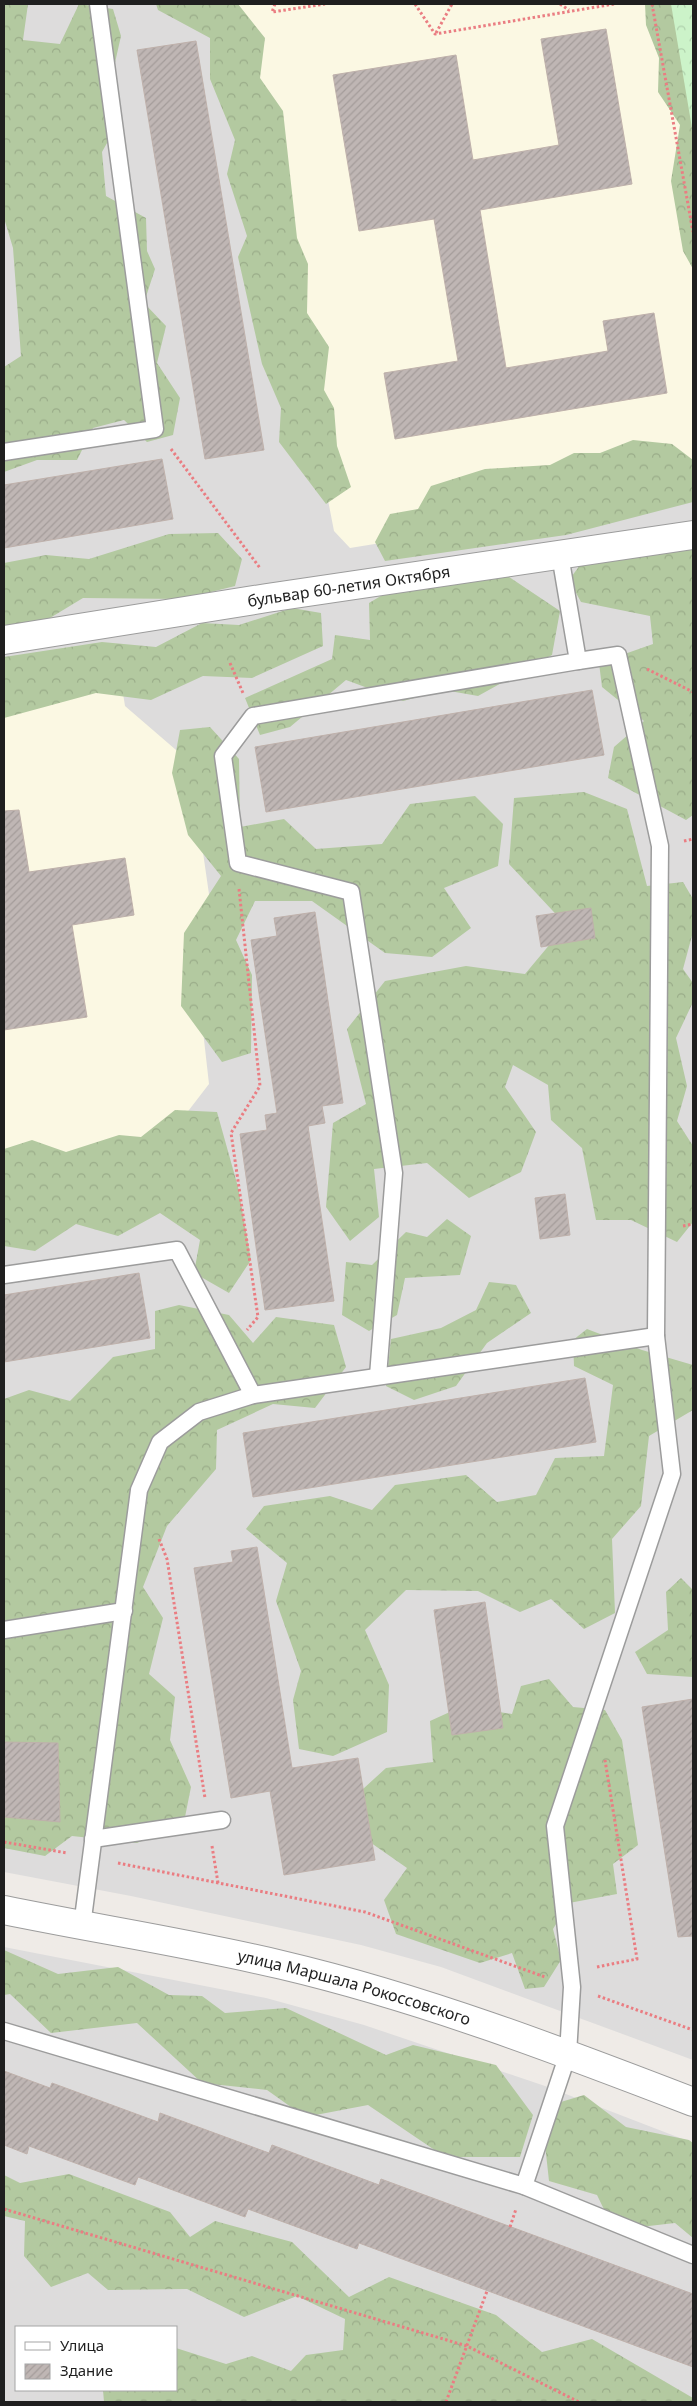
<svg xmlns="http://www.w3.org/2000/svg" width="697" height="2406" viewBox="0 0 697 2406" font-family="'Noto Sans',sans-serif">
  <defs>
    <pattern id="forest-crowns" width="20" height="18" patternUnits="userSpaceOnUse" patternTransform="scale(1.25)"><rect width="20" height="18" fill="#b3c9a0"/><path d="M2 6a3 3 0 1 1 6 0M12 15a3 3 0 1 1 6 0" fill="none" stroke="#9aac89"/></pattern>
    <pattern id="park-crowns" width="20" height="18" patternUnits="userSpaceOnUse" patternTransform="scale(1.25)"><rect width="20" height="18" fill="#ccf3c9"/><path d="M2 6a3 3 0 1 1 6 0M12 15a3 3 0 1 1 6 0" fill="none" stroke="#afd0ac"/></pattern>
    <pattern id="building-hatch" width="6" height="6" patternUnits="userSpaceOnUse" patternTransform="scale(1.25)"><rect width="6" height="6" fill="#bfb6b4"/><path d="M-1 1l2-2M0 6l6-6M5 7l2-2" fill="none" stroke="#a49c9a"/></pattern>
  </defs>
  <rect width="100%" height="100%" fill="#efebe7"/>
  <g fill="#dddcdc" fill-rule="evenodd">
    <polygon points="4,4 693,4 693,2060 441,1967 361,1945 131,1896 4,1872"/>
    <path d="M4 1947 266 1998 364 2025 545 2086 693 2143V2402H4ZM16 2327H176V2390H16Z"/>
  </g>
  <g fill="#fbf8e3">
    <polygon points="204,4 671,4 693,134 693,492 350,548 334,531 237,33"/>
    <polygon points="119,668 125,706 190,762 213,922 192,933 209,1084 159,1149 4,1177 4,686"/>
  </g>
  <g fill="url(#forest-crowns)">
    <polygon points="4,4 28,4 23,40 60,44 79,4 113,9 121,36 112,76 122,116 102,152 106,196 146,218 147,251 155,269 144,303 166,326 157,363 180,398 173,435 147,442 124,420 93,428 77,460 37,460 4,472 4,367 21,356 13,248 4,218"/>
    <polygon points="156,4 238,4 265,38 260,78 283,111 297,238 308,264 307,313 329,347 324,390 334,408 337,446 351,487 326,504 279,442 281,408 262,364 238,257 247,236 227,174 235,140 210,79 210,38 158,10"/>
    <polygon points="645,4 693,4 693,269 683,251 671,181 680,125 658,92 659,58 646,25"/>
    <polygon points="633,440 672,444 693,460 693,502 566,535 385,561 375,542 390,514 418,509 431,486 485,469 550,465 574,453 600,453"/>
    <polygon points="218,533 242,559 235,586 183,599 83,598 45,621 4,628 4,563 46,555 89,559 169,534"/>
    <polygon points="693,546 693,815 686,820 608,778 614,747 644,721 602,687 599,663 653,644 650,616 581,602 569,580 583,561"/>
    <polygon points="503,573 560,611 552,655 478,696 444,690 403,701 346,680 290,727 260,735 245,698 332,659 335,635 370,640 369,603 406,581"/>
    <polygon points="292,608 321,613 323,646 252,678 203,676 151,700 96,693 4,718 4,657 102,642 156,647 202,623 239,625"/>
    <polygon points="210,727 239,759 240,827 284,819 316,849 382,844 410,804 475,796 503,824 498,866 444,888 471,928 432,957 385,953 312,901 255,901 236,940 252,975 251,1053 222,1062 181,1006 184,933 221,876 188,835 172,773 180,730"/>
    <polygon points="584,792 627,809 647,886 683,882 693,899 693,932 683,969 693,983 693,1002 676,1038 687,1086 677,1121 693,1146 693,1222 677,1242 631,1220 596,1220 582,1148 551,1120 548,1085 513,1065 505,1087 536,1132 521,1172 469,1198 427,1163 374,1169 379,1217 350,1241 326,1207 333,1123 366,1104 347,1029 385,981 466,966 525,974 566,925 509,864 514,798"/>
    <polygon points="175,1110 217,1112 238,1187 251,1260 229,1293 194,1273 200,1240 160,1213 118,1236 76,1224 35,1251 4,1246 4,1149 32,1140 66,1152 119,1135 141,1137"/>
    <polygon points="447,1219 471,1236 460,1275 405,1278 397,1315 369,1331 342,1315 346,1262 372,1265 406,1232 427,1237"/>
    <polygon points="489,1282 516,1285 531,1313 487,1343 456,1386 414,1400 386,1386 391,1339 441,1328 476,1310"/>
    <polygon points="179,1305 229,1315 253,1343 276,1317 334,1325 346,1367 315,1408 273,1404 217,1430 216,1469 167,1526 143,1587 163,1618 149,1674 175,1697 170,1740 191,1787 184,1822 137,1843 72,1836 45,1856 4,1848 4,1399 29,1390 70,1401 113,1357 155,1349 155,1311"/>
    <polygon points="587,1329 642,1350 693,1365 693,1410 649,1436 641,1506 612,1539 615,1613 584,1629 551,1599 520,1612 478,1591 406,1590 365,1630 389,1685 387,1732 333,1756 299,1749 293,1700 301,1671 276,1601 287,1563 246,1529 264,1506 330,1496 372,1510 395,1485 466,1475 497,1502 536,1495 555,1458 604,1456 613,1385 574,1366 573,1340"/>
    <polygon points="681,1578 693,1590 693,1677 647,1674 635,1652 668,1630 666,1592"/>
    <polygon points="549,1679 573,1707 605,1710 622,1740 638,1845 613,1864 617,1894 569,1903 553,1929 561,1960 544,1987 525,1989 512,1953 480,1963 396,1934 384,1900 407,1868 364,1838 352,1799 386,1768 433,1762 430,1721 463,1706 512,1714 521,1686"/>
    <polygon points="4,1950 58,1974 118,1967 169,1995 202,1996 225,2013 286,2008 386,2055 413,2045 496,2065 533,2115 520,2157 445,2157 368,2105 305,2117 267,2090 202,2083 137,2023 51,2033 10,1994 4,1995"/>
    <polygon points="584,2095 626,2127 689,2140 693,2143 693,2238 675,2223 614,2230 597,2195 549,2181 541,2108"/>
    <polygon points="69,2174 170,2212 190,2237 215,2221 292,2242 349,2297 389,2277 496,2315 542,2352 592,2339 693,2398 693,2402 104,2402 103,2390 176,2390 176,2348 226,2364 252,2356 291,2371 306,2355 343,2350 345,2319 297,2296 244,2317 187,2289 108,2290 88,2273 51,2287 24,2256 25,2221 4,2216 4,2175 20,2183"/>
  </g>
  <polygon fill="url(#park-crowns)" points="671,4 693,4 693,134"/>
  <g fill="url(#building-hatch)" stroke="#bfb1ab">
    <polygon points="606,29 632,184 480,210 506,368 608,351 603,321 654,313 667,393 395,439 384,373 458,361 434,219 359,231 333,75 456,55 473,160 559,145 541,39"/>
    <polygon points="196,41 264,450 205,459 137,50"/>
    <polygon points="162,459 173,519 4,548 4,485"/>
    <polygon points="592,690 604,755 266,812 255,747"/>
    <polygon points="19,810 29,872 125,858 134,915 72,925 87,1017 4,1030 4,811"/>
    <polygon points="591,908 595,938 541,947 536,916"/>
    <polygon points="315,912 343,1103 322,1106 325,1123 308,1126 334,1301 265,1310 240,1134 267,1130 265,1115 277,1113 251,940 277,936 274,918"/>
    <polygon points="565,1194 570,1235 540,1239 535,1198"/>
    <polygon points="139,1273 150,1338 4,1362 4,1295"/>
    <polygon points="585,1378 596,1442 253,1497 243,1433"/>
    <polygon points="257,1547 292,1768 358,1758 375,1860 284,1875 270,1791 231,1798 194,1568 233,1562 231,1551"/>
    <polygon points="485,1602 503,1728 452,1735 434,1610"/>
    <polygon points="693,1699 693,1936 678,1937 642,1707"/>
    <polygon points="4,1742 58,1743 60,1822 4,1817"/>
    <polygon points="4,2071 50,2088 52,2083 158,2122 160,2113 269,2153 272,2145 379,2185 381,2179 693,2294 693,2367 359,2243 357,2249 248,2209 245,2217 138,2177 135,2185 29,2146 27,2154 4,2145"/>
  </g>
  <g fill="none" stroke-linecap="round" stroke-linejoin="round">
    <defs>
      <g id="service">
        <polyline points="4,452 155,429 98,4"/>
        <polyline points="4,1275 177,1250 253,1395"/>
        <polyline points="378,1376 394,1173 351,892 238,863 223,756 253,716 578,661 560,555"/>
        <polyline points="4,1630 124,1611"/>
        <polyline points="93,1839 222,1820"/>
        <polyline points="82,1926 139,1490 160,1442 199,1412 253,1395 656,1336"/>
        <polyline points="4,2031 524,2186 693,2255"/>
        <polyline points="524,2186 568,2054 572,1987 555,1826 672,1474 656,1336 660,846 618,655 578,661"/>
      </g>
      <g id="minor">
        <path id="s1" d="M4 640 267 598 693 535"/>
      </g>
      <g id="tertiary">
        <path id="s2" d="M4 1910C96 1929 190 1943 282 1965 422 1998 558 2050 693 2102"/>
      </g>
    </defs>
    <use href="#service" stroke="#9c9c9c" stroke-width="19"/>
    <use href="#minor" stroke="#9c9c9c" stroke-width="30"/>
    <use href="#tertiary" stroke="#9c9c9c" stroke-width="30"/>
    <g stroke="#ea7d82" stroke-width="3" stroke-dasharray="2.5 2.5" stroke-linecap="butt">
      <polyline points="275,4 272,12 325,4"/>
      <polyline points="415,4 435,34 614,4"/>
      <polyline points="560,4 569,10"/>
      <polyline points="652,4 693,232"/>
      <polyline points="436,33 452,4"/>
      <polyline points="171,449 260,568"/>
      <polyline points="230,663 243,693"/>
      <polyline points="647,669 693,692"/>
      <polyline points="684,841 693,839"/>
      <polyline points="239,889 260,1086 231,1133 258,1317 247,1330"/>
      <polyline points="683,1226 693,1224"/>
      <polyline points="159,1539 167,1559 205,1798"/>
      <polyline points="4,1842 67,1853"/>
      <polyline points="212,1846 218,1883"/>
      <polyline points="118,1863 365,1912 545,1977"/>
      <polyline points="597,1967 637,1959 605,1760"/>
      <polyline points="598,1996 693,2030"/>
      <polyline points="4,2209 467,2346 579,2402"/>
      <polyline points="510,2227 516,2209"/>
      <polyline points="446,2402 487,2291"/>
    </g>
    <use href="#service" stroke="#fff" stroke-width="16"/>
    <use href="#minor" stroke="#fff" stroke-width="28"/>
    <use href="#tertiary" stroke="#fff" stroke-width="28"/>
  </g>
  <g text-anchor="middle" stroke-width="5" stroke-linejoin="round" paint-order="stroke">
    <g font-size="16" fill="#1f1f1f" stroke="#fff">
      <text dy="6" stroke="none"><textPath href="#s1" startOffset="349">бульвар 60-летия Октября</textPath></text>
      <text dy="6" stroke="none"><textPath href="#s2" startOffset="359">улица Маршала Рокоссовского</textPath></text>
    </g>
  </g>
  <rect width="697" height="2406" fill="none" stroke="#1f1f1f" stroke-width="10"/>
  <rect x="15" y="2326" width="162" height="65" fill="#ffffff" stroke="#a5a5a5"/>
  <rect x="25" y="2342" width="25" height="8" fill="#ffffff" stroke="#a5a5a5"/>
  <text x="60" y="2351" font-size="15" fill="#1f1f1f">Улица</text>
  <rect x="25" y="2364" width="25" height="15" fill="url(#building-hatch)" stroke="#a5a5a5"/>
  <text x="60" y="2376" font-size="15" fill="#1f1f1f">Здание</text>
</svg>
